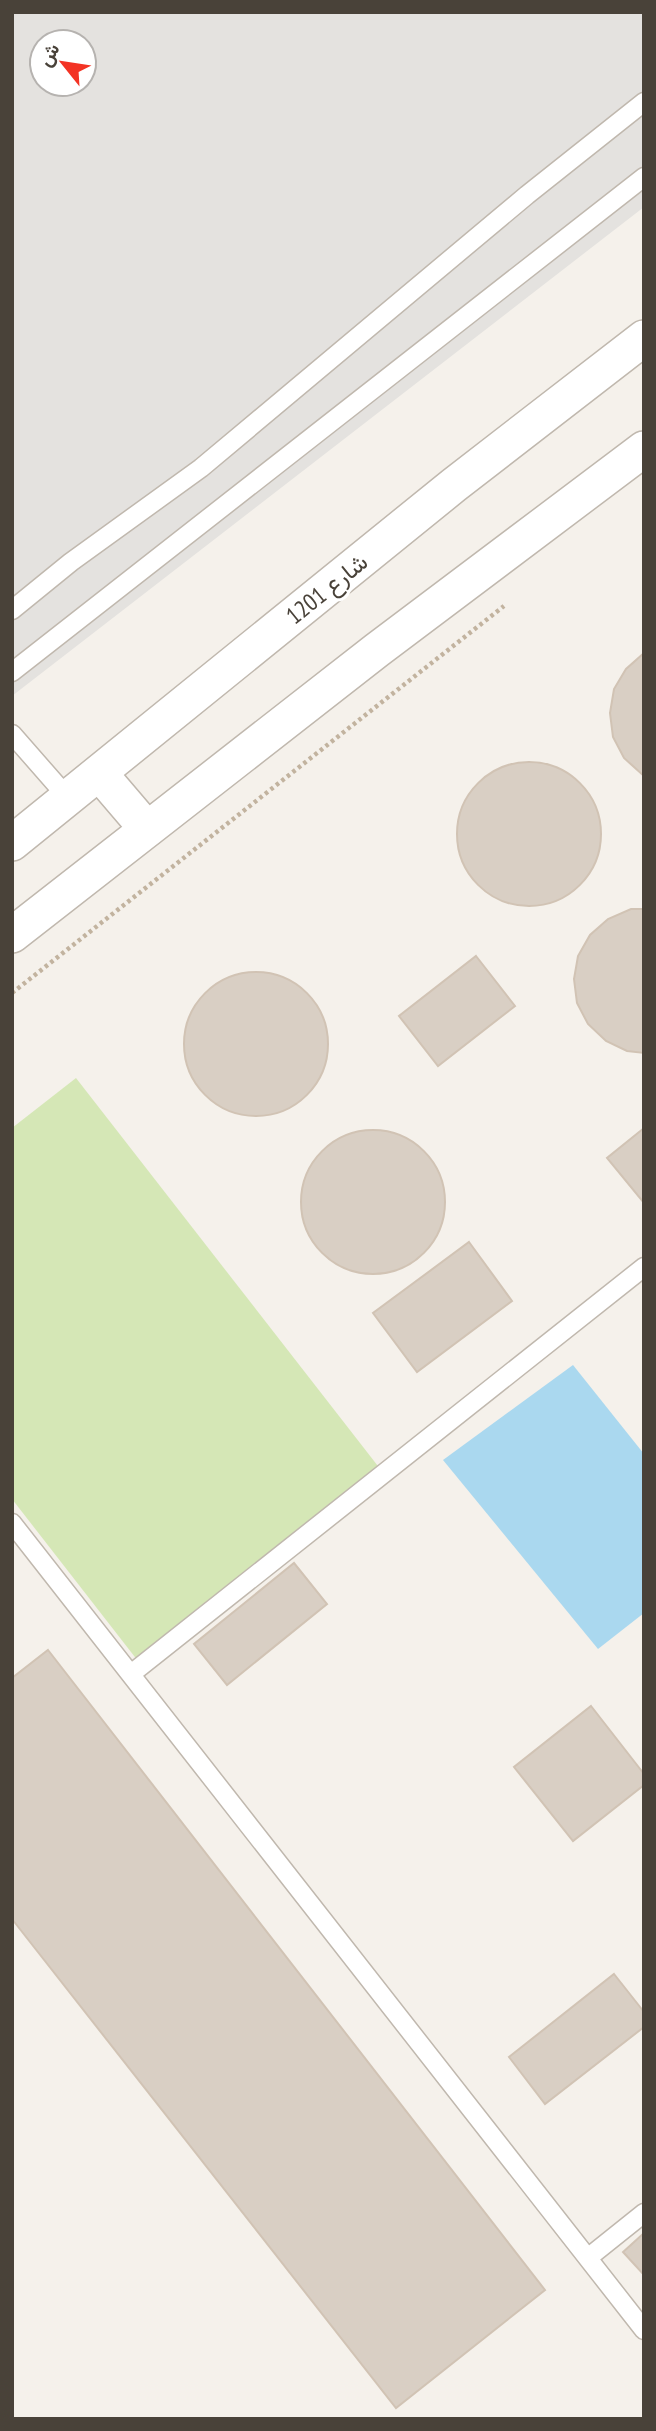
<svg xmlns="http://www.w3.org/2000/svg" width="656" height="2431" viewBox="0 0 656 2431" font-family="'PT Sans Narrow',Vazirmatn,sans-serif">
  <rect width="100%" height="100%" fill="#f5f1eb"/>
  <polygon fill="#d5e7b6" points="76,1078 381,1470 138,1661 12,1499 12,1128"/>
  <path fill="#e4e2df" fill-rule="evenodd" d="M12 12H644V207L12 696ZM42 42H84V84H42Z"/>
  <polygon fill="#aad8ef" points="573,1365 644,1454 644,1613 598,1649 443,1460"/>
  <g fill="#d9cfc4" stroke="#d1c3b4" stroke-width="2">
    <polygon points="644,653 644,776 624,758 613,737 610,713 614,689 626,669"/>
    <circle cx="529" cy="834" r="72"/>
    <polygon points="631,909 644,909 644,1053 627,1051 606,1041 588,1024 577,1003 574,979 578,956 590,935 608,919"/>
    <polygon points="476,956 515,1006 438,1066 399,1016"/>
    <circle cx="256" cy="1044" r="72"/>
    <polygon points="644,1128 644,1203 607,1158"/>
    <circle cx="373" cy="1202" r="72"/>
    <polygon points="469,1242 512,1301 417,1372 373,1313"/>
    <polygon points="294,1563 327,1604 227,1685 194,1644"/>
    <polygon points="48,1650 545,2290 396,2408 12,1919 12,1678"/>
    <polygon points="591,1706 644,1774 644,1785 573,1841 514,1767"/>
    <polygon points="614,1974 644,2012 644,2027 545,2104 509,2057"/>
    <polygon points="644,2233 644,2275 623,2252"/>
  </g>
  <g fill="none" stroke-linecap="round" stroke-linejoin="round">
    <defs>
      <g id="lane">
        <polyline points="12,610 71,562 201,468 527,195 644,102"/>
        <polyline points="12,672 644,177"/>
        <polyline points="12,734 69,799"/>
        <polyline points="12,1523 644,2330"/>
        <polyline points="131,1674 644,1267"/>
        <polyline points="589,2257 644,2213"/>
      </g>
      <g id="street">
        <polyline points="100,774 147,829"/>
        <polyline points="12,843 454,485 644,338"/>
        <polyline points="12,935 377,650 644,449"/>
      </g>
    </defs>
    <use href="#lane" stroke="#c0b8ae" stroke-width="21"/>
    <use href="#street" stroke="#c0b8ae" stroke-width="38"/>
    <polyline stroke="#c2b39f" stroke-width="4.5" stroke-dasharray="3.5 3.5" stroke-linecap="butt" points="12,993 504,606"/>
    <use href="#lane" stroke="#fff" stroke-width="18"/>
    <use href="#street" stroke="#fff" stroke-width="35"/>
  </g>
  <g text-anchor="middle" stroke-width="6" stroke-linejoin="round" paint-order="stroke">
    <g font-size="24" fill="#494239" stroke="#fff">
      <text transform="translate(327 589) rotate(-39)" y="8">شارع 1201</text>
    </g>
  </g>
  <rect width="656" height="2431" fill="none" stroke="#494239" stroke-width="28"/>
  <g transform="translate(63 63) rotate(300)"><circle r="33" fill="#ffffff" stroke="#b6b3b0" stroke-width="2"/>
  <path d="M0-5L12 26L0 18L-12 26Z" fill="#f33324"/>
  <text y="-10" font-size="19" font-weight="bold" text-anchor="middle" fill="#494239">ش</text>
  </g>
</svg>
